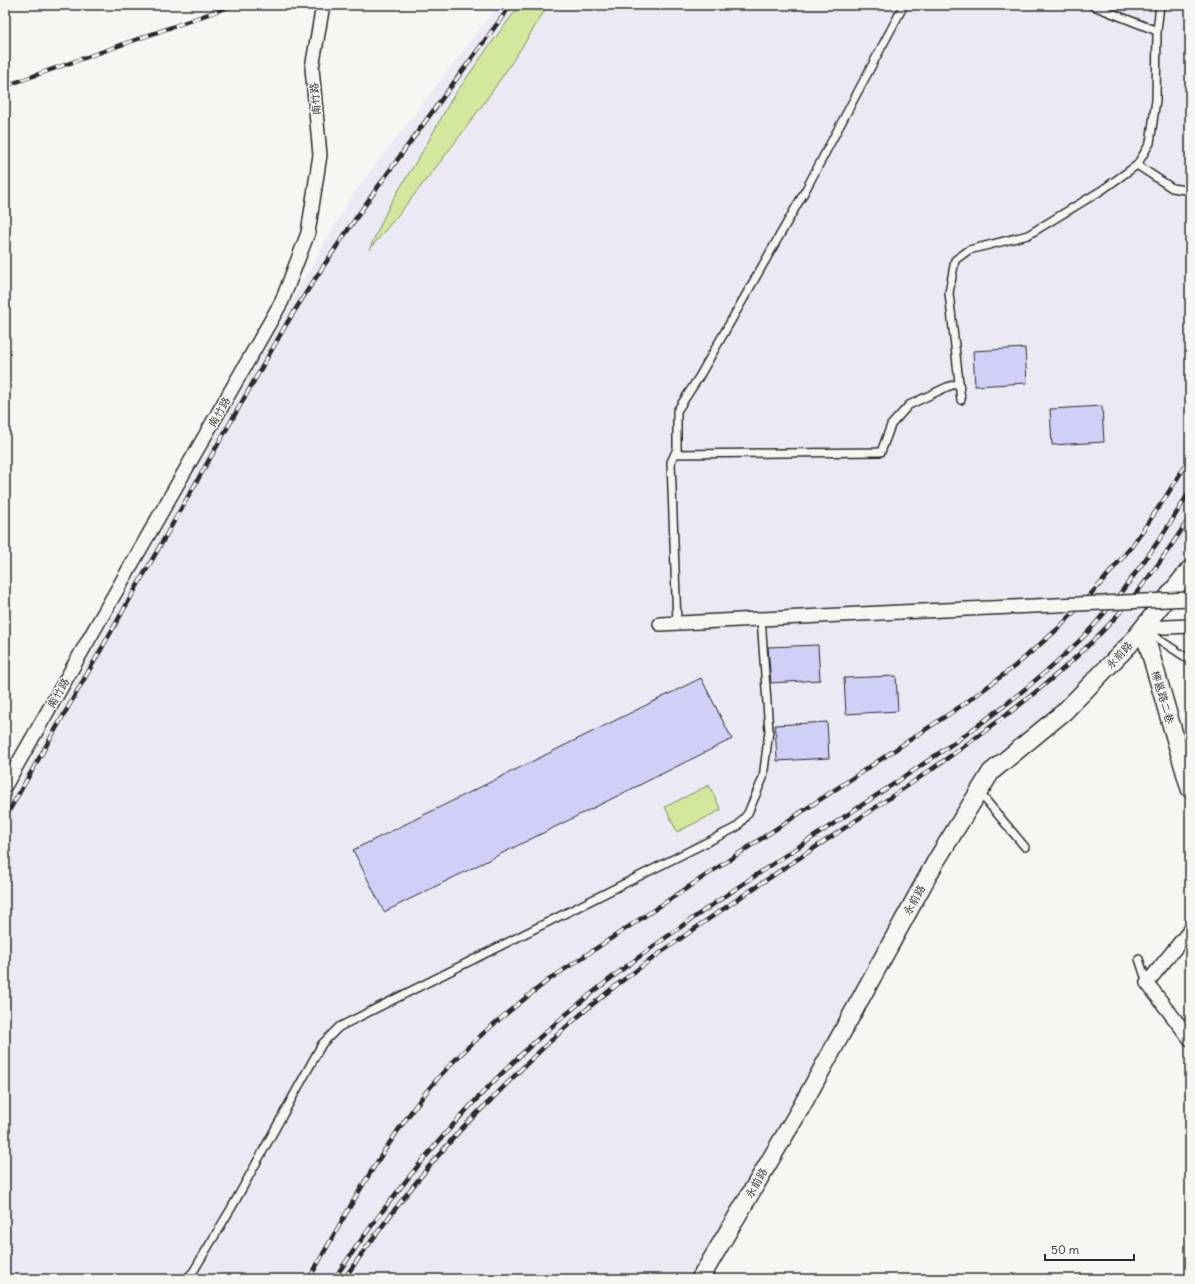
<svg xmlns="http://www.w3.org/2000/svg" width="1195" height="1284" viewBox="0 0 1195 1284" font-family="Delius,'LXGW WenKai TC',sans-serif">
  <rect width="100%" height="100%" fill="#f6f6f2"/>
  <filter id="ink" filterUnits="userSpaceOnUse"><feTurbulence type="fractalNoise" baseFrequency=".025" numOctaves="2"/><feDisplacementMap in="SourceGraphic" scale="8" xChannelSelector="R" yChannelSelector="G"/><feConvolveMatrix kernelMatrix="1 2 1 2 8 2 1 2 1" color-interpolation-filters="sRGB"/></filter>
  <g filter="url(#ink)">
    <polygon fill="#ebeaf4" points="498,5 1190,5 1190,558 1130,628 1050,715 987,760 691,1279 5,1279 5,806 351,197"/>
    <g fill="#d3e89d" stroke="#7f8a64">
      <path d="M520 5H548C496 93 434 172 369 250L390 204 424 149 451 100 489 46Z"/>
      <polygon points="709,785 721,810 677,832 665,807"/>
    </g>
    <g fill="#d0cff8" stroke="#2b2b2b">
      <polygon points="1025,348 1027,383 975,386 973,351"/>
      <polygon points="1102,406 1104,442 1052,445 1050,409"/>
      <polygon points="818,645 820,680 771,683 768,647"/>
      <polygon points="896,676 898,711 846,714 844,678"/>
      <polygon points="701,678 732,739 384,912 353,850"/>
      <polygon points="827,722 829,758 777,761 775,725"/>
    </g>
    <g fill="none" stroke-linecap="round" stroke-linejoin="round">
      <defs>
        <g id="service">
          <polyline points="1091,5 1157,31"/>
          <polyline points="1137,165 1172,188 1185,190"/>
          <polyline points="961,400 949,293 955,260 969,250 1028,235 1102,190 1137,165 1150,143 1156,100 1157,31 1160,5"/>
          <polyline points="675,454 881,452 891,425 909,405 947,387 959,383"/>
          <polyline points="677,623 671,462 677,449 677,411 699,377 805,191 904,5"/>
          <polyline points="1146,631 1190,660"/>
          <polyline points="979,792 1025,847"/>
          <polyline points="1139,959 1147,983"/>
          <polyline points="186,1279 193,1272 232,1207 322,1044 339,1027 737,827 748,813 763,778 769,731 761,618"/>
        </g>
        <g id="minor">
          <polyline points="660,624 900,612"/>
          <polyline points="1143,628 1190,626"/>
          <polyline points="5,786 282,301 308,233 320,155 312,68 323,5"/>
          <polyline points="1190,930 1147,983 1190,1039"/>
        </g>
        <g id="tertiary">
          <polyline points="1143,628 1190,789"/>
          <polyline points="700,1279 799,1111 936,861 991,772 1064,712 1130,644 1190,569"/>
        </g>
      </defs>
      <use href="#service" stroke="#2b2b2b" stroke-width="10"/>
      <use href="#minor" stroke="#2b2b2b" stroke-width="16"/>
      <use href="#tertiary" stroke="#2b2b2b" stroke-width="20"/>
      <use href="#service" stroke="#f6f6f2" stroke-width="7"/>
      <use href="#minor" stroke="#f6f6f2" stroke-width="13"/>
      <use href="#tertiary" stroke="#f6f6f2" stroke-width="17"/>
      <defs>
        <g id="rail">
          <polyline points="5,86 234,5"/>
          <path d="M5 818 287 323C355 213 434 110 511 5"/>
          <path d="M309 1279C345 1215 381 1149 427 1091 462 1048 506 1013 550 979L967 702 1015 666 1060 627 1101 583 1132 546 1165 498 1190 458"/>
          <path d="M334 1279C390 1196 454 1117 527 1049 573 1006 624 967 675 931 749 878 825 830 901 779 964 737 1023 695 1078 642 1098 623 1114 601 1131 579 1152 551 1173 521 1190 490"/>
          <path d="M344 1279C377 1232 412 1185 450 1142 462 1127 476 1114 490 1101 527 1062 566 1025 609 991 636 970 664 950 693 930 771 875 853 824 932 769 996 724 1061 677 1114 619 1143 588 1167 553 1190 517"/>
        </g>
      </defs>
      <use href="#rail" stroke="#2b2b2b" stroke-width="4.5"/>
      <use href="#rail" stroke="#f6f6f2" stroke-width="3" stroke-dasharray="9" stroke-linecap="butt"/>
      <defs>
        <polyline id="minor-bridge" points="900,612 1190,599"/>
      </defs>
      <use href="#minor-bridge" stroke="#2b2b2b" stroke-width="16" stroke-linecap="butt"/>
      <use href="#minor-bridge" stroke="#f6f6f2" stroke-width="13"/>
    </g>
  </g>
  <g text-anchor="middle" stroke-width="3" stroke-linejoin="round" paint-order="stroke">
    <g font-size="11" fill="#2b2b2b" stroke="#f6f6f2">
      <text transform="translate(315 99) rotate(-95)" y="4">南竹路</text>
      <text transform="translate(219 412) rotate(-60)" y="4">南竹路</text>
      <text transform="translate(1119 655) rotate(-47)" y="4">永前路</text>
      <text transform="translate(58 693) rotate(-60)" y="4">南竹路</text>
      <text transform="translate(1163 697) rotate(74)" y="4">柳邕路二巷</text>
      <text transform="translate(914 900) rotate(-61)" y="4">永前路</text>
      <text transform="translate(756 1183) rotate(-60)" y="4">永前路</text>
    </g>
  </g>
  <rect width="1195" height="1284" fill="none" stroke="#f6f6f2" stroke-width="20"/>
  <rect x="10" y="10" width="1175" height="1264" fill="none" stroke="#2b2b2b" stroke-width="1.5" filter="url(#ink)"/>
  <path d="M1045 1254v6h89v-6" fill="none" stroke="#2b2b2b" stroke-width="2"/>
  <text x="1051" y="1254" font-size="12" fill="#2b2b2b" stroke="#f6f6f2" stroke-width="3" paint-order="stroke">50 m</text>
</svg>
